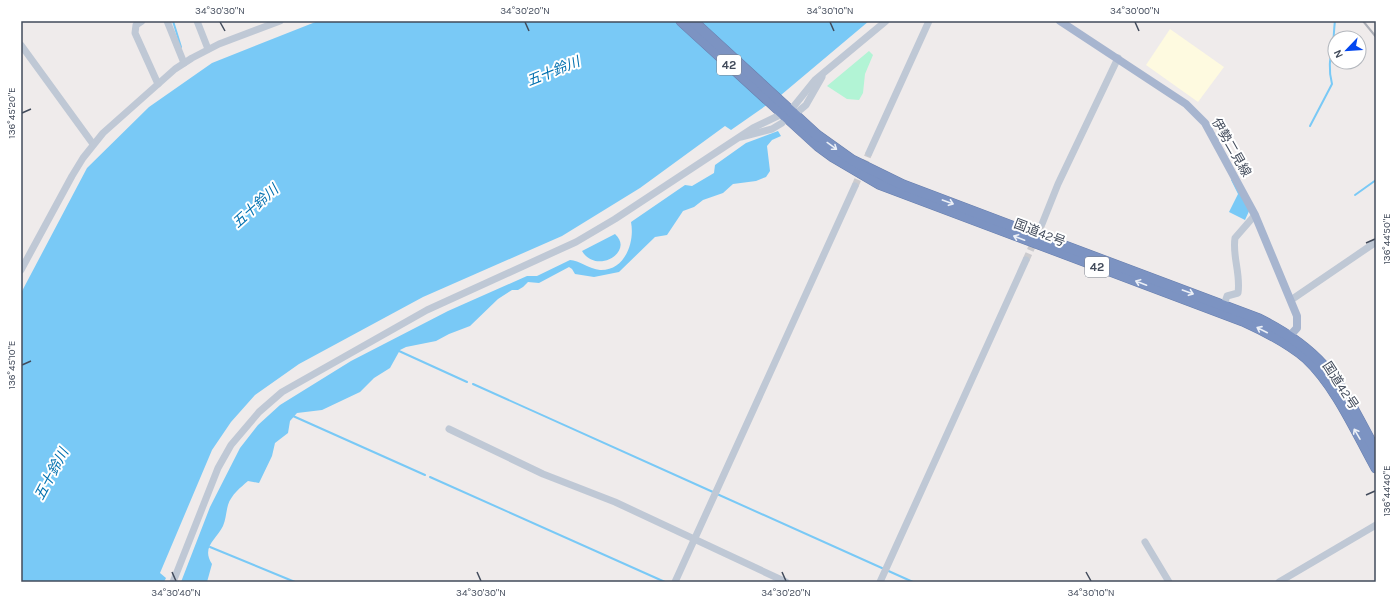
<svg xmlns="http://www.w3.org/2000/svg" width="1397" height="603" viewBox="0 0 1397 603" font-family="Karla,'Noto Sans JP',sans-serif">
  <rect width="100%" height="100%" fill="#efebeb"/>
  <polygon fill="#fefae0" points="1170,29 1224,67 1198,102 1146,65"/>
  <polygon fill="#b2f4d5" points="869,51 873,55 865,74 863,93 859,100 847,99 827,86"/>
  <g fill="#79c9f6">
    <polygon points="318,21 869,21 781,95 731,130 725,126 640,188 562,236 423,297 299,364 255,395 231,422 212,450 160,573 166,578 164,582 21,582 21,293 87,168 149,107 212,63"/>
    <path d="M778 131 781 136 772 140 767 146 770 171 766 177 756 181 733 184 723 193 703 200 694 207 683 211 667 235 655 237 619 272 594 277 575 274 572 269 569 267 539 283 528 282 523 287 518 290H512L498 299 470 326 449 334 436 341 406 347 400 350 390 368 374 378 360 392 322 410 297 413 290 421 288 433 275 443 272 456 260 481 259 483 248 481C241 487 231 495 228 505 226 512 226 519 223 526 216 540 201 547 212 564L207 582H181L210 507 240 448 258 425 280 405 351 361 448 311 527 276H537L570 260C579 260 589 269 600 270 625 271 635 242 631 222L685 185 692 186 714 173 715 165 746 143Z"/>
    <polygon points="1234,178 1250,209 1245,220 1229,212 1238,194 1231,180"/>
    <path d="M615 234C635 252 596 275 582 251Z"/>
  </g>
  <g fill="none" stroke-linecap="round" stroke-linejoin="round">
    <g stroke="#79c9f6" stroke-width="2">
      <polyline points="173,21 181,47"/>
      <path d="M1310 126 1332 84C1328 68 1330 59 1333 43 1334 36 1334 28 1335 21"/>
      <polyline points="1355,195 1376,180"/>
      <polyline points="399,351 467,382"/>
      <polyline points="473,384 713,492"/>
      <polyline points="293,416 425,475"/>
      <polyline points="430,477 665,582"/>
      <polyline points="717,494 913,582"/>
      <polyline points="210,547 295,582"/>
    </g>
    <g stroke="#cccbce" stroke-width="7" stroke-dasharray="7 3.5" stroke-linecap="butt">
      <polyline points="855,186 869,153"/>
      <polyline points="1026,260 1042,224"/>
    </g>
    <defs>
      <g id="highway">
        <path d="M681 21 818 146 833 157 879 184 1243 321C1265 331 1287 342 1306 358 1336 386 1356 432 1376 468"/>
        <path d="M693 21 817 135 852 160 903 185 1259 319C1283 331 1305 345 1323 365 1345 389 1360 422 1376 451"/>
      </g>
    </defs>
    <use href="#highway" stroke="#677ead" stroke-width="11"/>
    <g stroke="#bfc8d5" stroke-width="7">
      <polyline points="142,21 136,25 135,33 158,84"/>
      <polyline points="167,21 184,63"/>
      <polyline points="197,21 208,49"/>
      <polyline points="21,45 93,144"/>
      <polyline points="800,110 806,105 822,77"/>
      <polyline points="790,111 815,80 886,21"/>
      <polyline points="741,137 772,129 782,123"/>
      <polyline points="869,153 929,21"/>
      <polyline points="1042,224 1058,184 1118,58"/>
      <polyline points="21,270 72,176 83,158 103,133 175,69 192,58 219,44 280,21"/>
      <polyline points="1291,300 1376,242"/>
      <path d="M1224 305 1227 296 1238 293C1241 274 1232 256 1235 238L1255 215"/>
      <polyline points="449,429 543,474 615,502 786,582"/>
      <polyline points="1145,542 1169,582"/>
      <polyline points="173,582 218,468 231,445 259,412 282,392 427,310 576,242 615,219 753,128 782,114"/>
      <polyline points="675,582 855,186"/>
      <polyline points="880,582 1026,260"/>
      <polyline points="1279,582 1376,525"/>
    </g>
    <polyline stroke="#a7b5cf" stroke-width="8" points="1060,21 1186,104 1205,123 1255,215 1297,316 1297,328 1286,340"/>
    <use href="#highway" stroke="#7c93c2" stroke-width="10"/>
    <polyline stroke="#acafb7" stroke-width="2" points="1363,21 1376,37"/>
  </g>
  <defs><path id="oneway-shaft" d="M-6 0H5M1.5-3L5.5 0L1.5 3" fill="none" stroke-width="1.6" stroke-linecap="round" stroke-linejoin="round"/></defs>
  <g stroke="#ebeff6">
    <use href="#oneway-shaft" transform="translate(832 146) rotate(36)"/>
    <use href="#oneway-shaft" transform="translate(948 202) rotate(20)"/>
    <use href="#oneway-shaft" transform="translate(1019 238) rotate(-159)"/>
    <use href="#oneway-shaft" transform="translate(1141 283) rotate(-159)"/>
    <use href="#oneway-shaft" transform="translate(1188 292) rotate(20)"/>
    <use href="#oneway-shaft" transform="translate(1262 330) rotate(-153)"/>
    <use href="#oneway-shaft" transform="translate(1357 434) rotate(-120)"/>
  </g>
  <path fill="none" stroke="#424b5b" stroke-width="1.5" d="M220 22 225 31M525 22 529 31M830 22 834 31M1135 22 1139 31M22 113 31 109M1366 243 1375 239M22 365 31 361M1366 495 1375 491M172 572 176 581M477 572 481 581M782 572 786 581M1086 572 1091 581"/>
  <g text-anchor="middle" stroke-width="4" stroke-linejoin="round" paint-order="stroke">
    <g fill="#fff" stroke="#7b818c" stroke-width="1">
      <rect x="717" y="55" width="24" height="20" rx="3"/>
      <rect x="1085" y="257" width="24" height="20" rx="3"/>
    </g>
    <g font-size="12" font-weight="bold" fill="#424b5b">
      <text x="729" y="69">42</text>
      <text x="1097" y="271">42</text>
    </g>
    <g font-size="13" fill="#424b5b" stroke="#fff">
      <text transform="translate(1232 147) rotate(60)" y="5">伊勢二見線</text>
      <text transform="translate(1040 232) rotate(21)" y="5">国道42号</text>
      <text transform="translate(1341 385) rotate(57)" y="5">国道42号</text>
    </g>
    <g font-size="14" font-style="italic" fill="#0070af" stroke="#fff">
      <text transform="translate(553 71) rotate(-22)" y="5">五十鈴川</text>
      <text transform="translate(255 206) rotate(-42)" y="5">五十鈴川</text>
      <text transform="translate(51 474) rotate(-62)" y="5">五十鈴川</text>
    </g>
  </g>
  <rect width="1397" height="603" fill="none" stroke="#ffffff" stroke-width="44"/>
  <g transform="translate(1347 50) rotate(245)"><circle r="19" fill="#ffffff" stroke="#b3b7bd"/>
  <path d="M0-3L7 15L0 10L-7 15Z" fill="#0347f0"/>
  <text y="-6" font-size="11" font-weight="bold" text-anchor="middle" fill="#424b5b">N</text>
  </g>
  <rect x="22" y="22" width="1353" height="559" fill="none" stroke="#424b5b" stroke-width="1.5"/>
  <g font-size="10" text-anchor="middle" fill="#424b5b">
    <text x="220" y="14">34°30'30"N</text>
    <text x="525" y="14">34°30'20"N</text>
    <text x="830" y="14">34°30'10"N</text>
    <text x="1135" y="14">34°30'00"N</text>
    <text transform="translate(11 113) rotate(-90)" y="4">136°45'20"E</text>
    <text transform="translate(1386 239) rotate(-90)" y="4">136°44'50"E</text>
    <text transform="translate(11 365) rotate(-90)" y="4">136°45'10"E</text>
    <text transform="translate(1386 491) rotate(-90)" y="4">136°44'40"E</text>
    <text x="176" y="596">34°30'40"N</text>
    <text x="481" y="596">34°30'30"N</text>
    <text x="786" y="596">34°30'20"N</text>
    <text x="1091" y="596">34°30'10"N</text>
  </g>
</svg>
